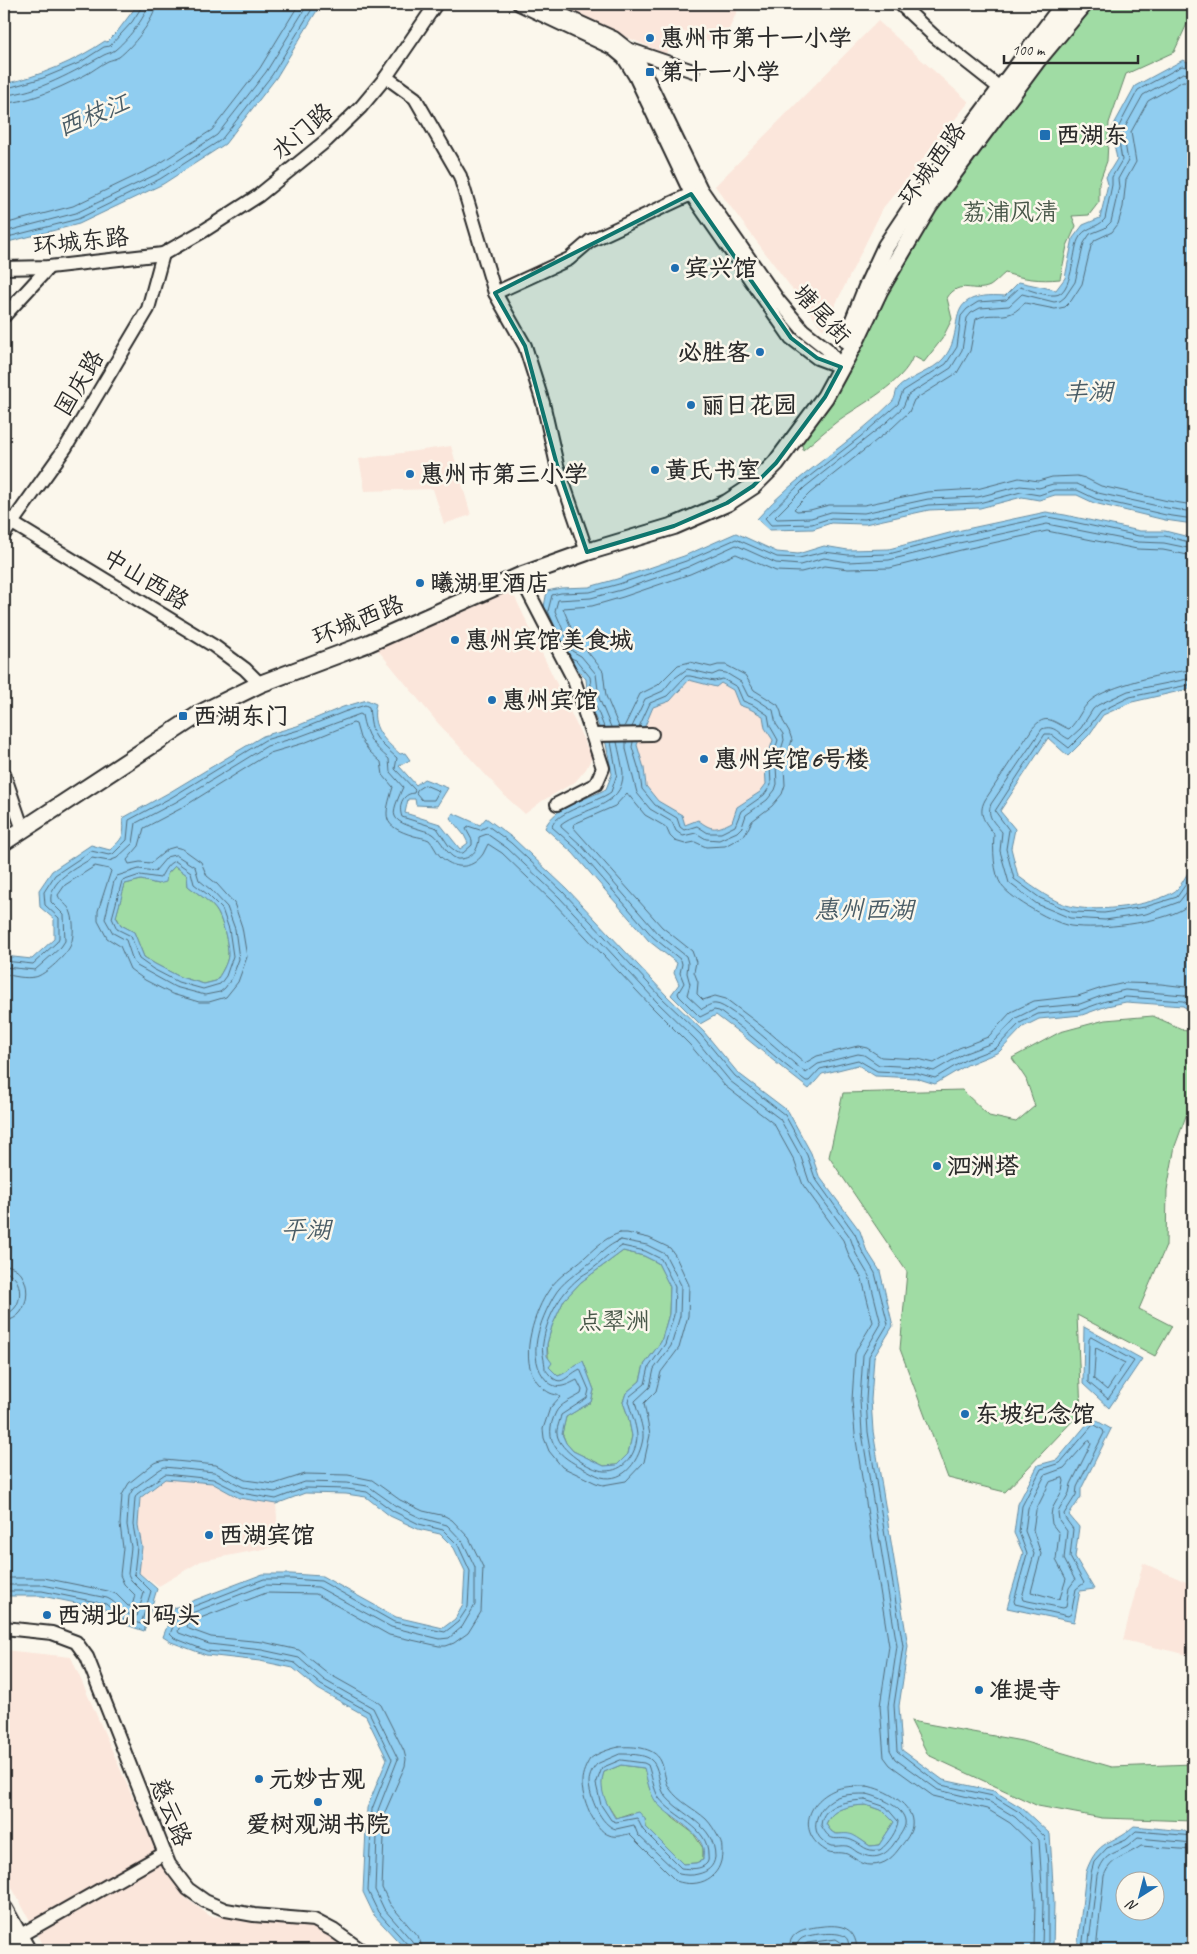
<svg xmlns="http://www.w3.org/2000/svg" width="1197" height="1954" viewBox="0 0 1197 1954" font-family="Caveat,'LXGW WenKai TC',sans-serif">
  <rect width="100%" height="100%" fill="#fbf7ec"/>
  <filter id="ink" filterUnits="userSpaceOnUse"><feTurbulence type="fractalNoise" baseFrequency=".02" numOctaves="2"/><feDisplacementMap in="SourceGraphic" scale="10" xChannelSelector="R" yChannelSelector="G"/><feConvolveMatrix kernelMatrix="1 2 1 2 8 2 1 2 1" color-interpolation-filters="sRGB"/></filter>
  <g filter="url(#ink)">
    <g fill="#fbe6db">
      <polygon points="577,4 740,4 722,46 676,29 666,54 573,14"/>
      <polygon points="878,21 969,102 883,208 823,330 715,186"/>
      <polygon points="451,446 471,515 444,524 433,489 365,491 359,459"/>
      <polygon points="510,587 592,757 586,769 575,782 542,801 525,814 506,797 437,722 377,649"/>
      <polygon points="689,680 716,687 721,683 733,690 739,705 750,709 763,716 765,728 773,740 765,765 766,784 760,792 737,807 732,822 719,828 709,829 698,820 685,825 682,815 658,801 646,786 644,768 637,746 653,707 670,701"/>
      <polygon points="165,1479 212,1483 239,1498 276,1504 279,1546 201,1561 159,1586 139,1573 142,1547 138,1525 140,1498"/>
      <polygon points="1143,1563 1193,1585 1193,1656 1123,1640"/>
      <polygon points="4,1650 71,1657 166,1873 186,1898 210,1916 314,1924 347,1950 46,1950 4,1873"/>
    </g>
    <g fill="#a0dca4" stroke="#668468">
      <path d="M1093 4H1193V19L1187 24 1174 52 1126 74 1109 123 1107 161 1099 183V202L1089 215 1072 216 1076 226 1067 246 1060 279C1040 281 1024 279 1005 273 1000 277 995 283 990 286 973 294 960 278 947 298L952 319 942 339 924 362 913 356C905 382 860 405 839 420 826 430 815 440 803 450L801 438 853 358 919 235 1070 27Z"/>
      <path d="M175 866 187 875 188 886C198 894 212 902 218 913 223 922 229 946 228 956 227 964 221 974 216 981L204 984 180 977 155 964 144 957 134 932 121 925 116 916 125 884 141 880 158 884Z"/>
      <polygon points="1153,1016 1193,1034 1193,1097 1175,1146 1167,1190 1166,1246 1139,1309 1172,1326 1155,1356 1077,1315 1081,1412 1005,1492 948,1478 900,1349 907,1272 829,1157 843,1093 962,1090 989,1116 1016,1122 1035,1106 1026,1079 1012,1058 1060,1032 1105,1020"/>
      <path d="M623 1251 644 1256 658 1263 670 1286 669 1314 661 1342 644 1365 640 1381 626 1393 623 1402 628 1416 632 1436 628 1454 617 1465 604 1466 573 1451 566 1443 562 1433 566 1417 591 1402 594 1390 583 1361C573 1365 568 1373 558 1376L549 1367 547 1344 552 1326 564 1300 581 1282Z"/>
      <polygon points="911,1721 1022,1741 1112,1767 1193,1764 1193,1821 1102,1818 1038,1806 928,1755"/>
      <path d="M621 1765 644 1768 650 1790 673 1818 693 1833 703 1848V1860L696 1863 683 1864 646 1827 645 1819 631 1813 616 1818C606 1803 597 1790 604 1772Z"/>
      <path d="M866 1805 883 1811 894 1822 879 1845 870 1846C865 1843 859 1838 853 1836 839 1830 836 1841 826 1824 833 1807 849 1806 866 1805Z"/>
    </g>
    <g fill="#90cdf0" stroke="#688ca1" fill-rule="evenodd">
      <path d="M138 4H321L276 78 225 144 163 184 79 224 4 243V84C40 76 74 62 105 41L107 42 117 32Z"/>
      <path d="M1183 60 1193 64V524L1165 520 1094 503 1077 495H1055L1039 500 1022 497 980 508 929 510 865 524 831 523 813 529 769 530 757 519C796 474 850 445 892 402 896 398 895 392 898 388 906 379 934 370 943 359 969 330 937 291 1005 296L1019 282 1056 290 1065 278 1073 238 1083 225 1100 218 1108 184 1106 177 1117 159 1111 130 1135 86Z"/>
      <path d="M1046 512 1065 515 1140 531H1165L1193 538V688L1132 702 1103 715 1089 735 1068 756 1048 738 1000 811 1015 829 1011 848 1018 876C1033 887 1055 904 1074 907 1100 912 1148 906 1172 893 1181 889 1185 874 1193 867V1013L1183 1006 1126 1002 1107 1006 1082 1015 1039 1019 1023 1027 999 1052 967 1065 935 1084 916 1078 875 1076 858 1065 822 1074 809 1089C777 1065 748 1038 716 1015L700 1024 671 995 679 984 674 973 677 963 649 941 573 853 545 828C554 806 586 800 606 789L612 774 606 744 588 700 586 679 573 664 564 661 543 612 547 591 561 588 589 587 617 579 684 556 736 533 777 552 798 554 824 546 848 550 889 549 957 531ZM689 680 716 687 721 683 733 690 739 705 750 709 763 716 765 728 773 740 765 765 766 784 760 792 737 807 732 822C716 830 712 831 698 820L685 825 682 815 658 801 646 786 644 768 637 745 653 707 670 701Z"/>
      <path d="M367 700 376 704C370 727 384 740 400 754L405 753 410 760 399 766 416 785 424 779 448 788 437 806 416 805 415 799H408L405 813 440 824 460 849 468 843 464 835 450 818 453 813 480 825 486 818 514 839 567 889 666 995 704 1032 738 1073 788 1111 811 1153 819 1176 860 1231 866 1249 880 1271 893 1326 874 1357 871 1400 873 1431 908 1646 899 1706 902 1750 943 1780 994 1791 1022 1808 1050 1834 1054 1902 1053 1950H852L851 1948 839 1950 837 1944 806 1948 805 1950H406L374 1915 363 1892 367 1808 387 1759 366 1716 318 1689 293 1668 260 1661 206 1655 171 1642 163 1637 174 1608 263 1574H291L322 1576 396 1617 443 1628 455 1619 463 1605 465 1571 454 1548 440 1534 418 1529 390 1516 366 1497 346 1494 305 1493 276 1504 239 1498 212 1483 165 1479 140 1498 138 1525 142 1547 139 1573 157 1589 144 1631 118 1622 105 1609 42 1596H4V1314L8 1290 4 1277V956L32 959 54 939V919L40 907 39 890 52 871 91 845 110 850C123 838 125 836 123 818L170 792 263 736 297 726 343 707ZM175 866 187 875 188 886C198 894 212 902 218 913 223 922 229 946 228 956 227 964 221 974 216 981L204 984 180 977 155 964 144 957 134 932 121 925 116 917 125 884 141 880 158 884 166 882 167 874ZM623 1251 644 1256 658 1263 670 1287 669 1314 661 1342 644 1365 640 1381 626 1393 623 1402 628 1416 632 1436 628 1454 617 1465 604 1466 573 1451 566 1443 562 1434 566 1417 591 1402 594 1390 583 1361C573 1365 568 1373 558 1376L549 1367 552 1363 547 1356V1344L552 1326 564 1300 581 1282ZM621 1765 644 1768C647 1779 649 1792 656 1802 668 1817 698 1829 703 1848 704 1851 703 1857 703 1860L696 1863 683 1864 646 1827 645 1819 639 1812 615 1818C606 1803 598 1789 604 1772ZM866 1805 883 1811 894 1822 879 1845 870 1846C865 1843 859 1838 853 1835 839 1830 836 1841 826 1824 833 1807 850 1806 866 1805Z"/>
      <polygon points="1084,1327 1142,1359 1109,1408 1083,1384"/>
      <polygon points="1092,1418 1111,1429 1081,1489 1081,1497 1069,1515 1079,1527 1075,1557 1094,1589 1080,1591 1074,1622 1007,1608 1023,1553 1014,1533 1018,1504 1038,1465 1057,1460"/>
      <path d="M1134 1826 1193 1832V1950H1077L1086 1872C1098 1838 1111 1846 1134 1826ZM1124 1882H1154V1912H1124Z"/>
    </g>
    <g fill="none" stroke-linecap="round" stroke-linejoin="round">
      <g stroke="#536c7a" stroke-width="1">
        <path d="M1193 69 1182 66 1138 90 1117 130 1122 160 1112 177V185L1105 219C1097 229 1084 226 1078 240 1073 251 1072 295 1055 295 1044 296 1031 290 1020 287L1006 300 978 302 967 309 961 316 957 347 946 364 903 391 898 404 860 437 801 483 765 518 771 525 812 524 831 518 865 519 928 505 979 503 1021 492 1039 495 1054 490H1077L1096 499 1166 515 1193 519"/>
        <polyline points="1193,75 1183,73 1143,95 1123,131 1128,161 1118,179 1119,187 1111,222 1105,228 1090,234 1084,243 1075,282 1065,297 1060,301 1054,302 1022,294 1009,306 980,308 971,313 967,318 962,350 951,368 908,395 903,407 887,422 805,487 775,517 777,519 811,518 831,512 864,513 928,499 978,497 1020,486 1039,488 1053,484 1077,484 1098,493 1167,508 1193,512"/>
        <path d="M1193 82 1183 81 1148 101 1131 132 1136 162 1126 180 1123 207 1118 224 1112 232 1095 240 1091 246 1082 284 1071 301 1065 307 1055 309 1025 303C1021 306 1017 311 1012 313 1000 318 989 312 976 319L970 351 957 373 914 400 909 412 892 428 810 493 794 509 797 511 810 510 829 505H864L927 492 977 489 1019 478 1038 481 1052 477 1077 476 1085 478 1101 486 1168 501 1193 505"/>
        <polyline points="4,89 43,78 79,63 104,47 110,46 132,22 141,8 142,4"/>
        <path d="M4 95C38 93 75 71 104 55 108 53 111 53 115 50 125 42 147 17 148 4"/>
        <path d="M4 103C31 102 61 87 85 75 93 71 100 65 108 61 111 60 115 59 119 57 131 48 155 20 156 4"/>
        <polyline points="4,224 73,206 154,167 212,130 260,68 299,4"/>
        <polyline points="4,232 76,213 157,174 217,135 266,72 308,4"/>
        <polyline points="4,238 78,219 160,179 221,140 272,75 315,4"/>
        <polyline points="556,629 548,611 552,595 561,593 590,592 619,584 686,561 736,539 777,557 799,558 824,552 848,555 889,554 958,536 1047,517 1064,520 1139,536 1165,536 1193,543"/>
        <polyline points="571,658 576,660 590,677 593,699 604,727"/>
        <path d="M1193 670C1170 671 1107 686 1090 701 1081 709 1078 721 1069 729 1054 723 1046 711 1032 729L985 800C977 815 986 823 994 834 993 849 993 873 1002 886 1011 899 1055 924 1071 926 1099 930 1159 923 1183 909 1188 906 1190 902 1193 897"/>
        <path d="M1193 678 1128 691 1098 705 1093 709 1081 728 1069 739C1059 735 1055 724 1042 729L991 804C986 817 995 823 1002 832L1000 851 1009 883 1037 904 1070 918 1105 920 1146 914 1179 902 1193 884"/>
        <polyline points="1193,684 1130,697 1101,711 1085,732 1069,748 1051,734 1045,734 995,811 1009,830 1006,849 1014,879 1040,898 1072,912 1104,913 1145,907 1177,897 1193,874"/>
        <polyline points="611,727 599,698 596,674 581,656 572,651 555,611 558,600 591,598 621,590 688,567 736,545 776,563 800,565 824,558 848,562 889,560 959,543 1047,524 1138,542 1164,543 1193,549"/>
        <polyline points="619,727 606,696 603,671 587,651 578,645 563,608 592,606 623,597 690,574 736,554 776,571 801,572 825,566 848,569 890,568 961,550 1047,531 1137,549 1163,550 1193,556"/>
        <polyline points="624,727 640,694 658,685 678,665 690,662 711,667 718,665 726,665 745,675 754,690 778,705 781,712 783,721 789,731 792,740 784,767 785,785 782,794 772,806 752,821 745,835 725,846 706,847 695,842 685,844 675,841 670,836 666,827 645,815 627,793 615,806 574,824 573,827 662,927 692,951 696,962 694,972 698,982 697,994 703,1000 715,996 726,999 768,1031 805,1063 817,1056 858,1046 867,1048 881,1057 918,1059 934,1063 959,1048 988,1037 1011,1012 1034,1001 1078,996 1102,988 1125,983 1161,984 1186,987 1193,990"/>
        <path d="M611 742 617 774 611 792C598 802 554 812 552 827L577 849 653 937 681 960 682 964 680 973 684 983 678 993 679 996 700 1017 714 1010 719 1011C750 1033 776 1059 806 1081H809L820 1069 858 1060 877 1071 917 1073 935 1078 965 1060 996 1048 1020 1023 1038 1014 1081 1010 1106 1001 1126 997 1183 1001 1193 1007"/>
        <path d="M617 742C619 752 622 763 623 773 624 808 581 808 561 824V827L581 845 657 933 686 956 688 963 687 973 690 984 687 995 702 1009C706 1007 711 1003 716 1004 730 1004 790 1061 806 1073L818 1064 858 1054 864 1055 879 1065 917 1067 934 1071 963 1054 992 1043 1016 1018 1036 1008 1080 1004 1104 995 1125 990 1184 995 1193 1000"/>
        <polyline points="626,742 626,749 637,793 650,809 672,822 676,831 683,836 696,833 706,839 719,840 737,832 742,827 746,815 767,800 775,790 777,784 776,766 784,740 783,734 776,724 773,710 756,699 748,696 741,682 726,673 719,672 712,675 687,669 672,680 663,691 645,699 632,727"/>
        <polyline points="633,742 632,747 639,770 642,789 655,805 677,818 680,827 684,830 697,826 708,833 721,833 735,826 741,811 764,795 771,785 770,766 778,740 770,726 768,715 753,705 743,701 737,687 723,679 714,681 690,676 686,676 667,696 650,703 639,727"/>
        <polygon points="425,785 439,791 434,800 422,800 416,793 417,790"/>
        <polygon points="176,855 195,867 199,880 211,890 227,907 235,929 239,959 232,978 225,988 220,992 205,995 175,987 137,966 133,961 126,940 113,933 105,919 114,881 117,876 139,869 155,871 167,857"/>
        <path d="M175 861 191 872 194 884 207 894 222 909 229 929 233 956 226 976 220 984 203 989 178 982 153 969 139 959 131 936 117 929 112 918 122 881 140 875 160 878C164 872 167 863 175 861Z"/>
        <path d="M4 961 33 964 57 942 59 938V918L45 905 44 892 55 875 91 851 109 855 113 854 127 840 129 820 172 797 265 740 299 730 344 712 365 705 369 707C372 737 374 737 397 758L395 769 415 790 414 793C402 794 398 806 402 817L437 828 449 846 458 853H463L472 845V840L466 829 468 826 480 830 488 826 511 843 563 892 662 998 701 1035 735 1076 785 1115 807 1155 815 1178 855 1234 862 1251 875 1273 888 1324 869 1356 866 1400 868 1432 903 1646 894 1705 897 1751 941 1785 993 1796 1019 1812 1045 1837 1048 1864V1950"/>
        <path d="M4 967 35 970 61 947 65 941 64 915 51 902C48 880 77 868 92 858L109 861 117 858 133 843 136 823 176 802 267 746 301 736 360 714 362 715C366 737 373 745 389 759L390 772 403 787C390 817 388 820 422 830 425 831 430 832 433 834 443 841 445 854 457 859 471 860 479 850 479 837L487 834 507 848 559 897 657 1002 696 1040 730 1081 780 1119 801 1157 809 1181 850 1237 856 1254 869 1276 881 1324 863 1355 860 1400 862 1433 897 1646 888 1706 890 1750 895 1759 938 1790 990 1802 1015 1817 1039 1840 1043 1902 1042 1950"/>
        <path d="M4 974C13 976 25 979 35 977 44 976 69 953 71 944 74 936 74 921 71 913 69 905 60 902 58 895L65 885 95 866 109 869 111 871 98 911V921L107 938 120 946 130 969 145 980 172 994 199 1002H209L226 997 238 982 247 957 242 927 234 903 217 884 207 876 201 862 183 849 175 847 168 849 151 863 140 862 129 864 127 860 139 846 144 828 180 809 270 753 304 743 353 723 356 724 360 738 369 751 381 762 383 775 393 787C384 817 381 826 414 836 418 837 425 838 429 840 433 844 436 852 440 856 453 869 471 871 483 854 485 851 486 847 488 844L502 853 553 902 652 1007 690 1045 725 1086 774 1124 794 1160 803 1185 843 1240 850 1258 862 1279 873 1322 858 1347 855 1354 852 1400 855 1434 889 1646 880 1706 884 1757 890 1765 933 1796 987 1809 1010 1823 1031 1843 1035 1902 1034 1950"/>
        <path d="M620 1233H627L649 1238 670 1248 675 1255 689 1285 688 1316 679 1348 661 1372 656 1391 644 1403 650 1435 644 1462 626 1481 603 1485 596 1483 562 1467 549 1451 544 1438 543 1429 550 1408 560 1397C557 1394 554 1395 550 1393 544 1390 537 1383 534 1377 520 1355 535 1310 549 1290 558 1276 573 1268 585 1257 596 1247 606 1237 620 1233Z"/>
        <path d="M621 1240 647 1245 665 1254 681 1285 680 1316 671 1346 654 1369 650 1387 635 1401C637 1413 644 1426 643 1438 640 1459 625 1483 601 1477 595 1475 589 1471 583 1468 560 1457 541 1441 556 1412 560 1404 573 1399 581 1394L582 1390 577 1380C567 1385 557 1391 547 1381 525 1358 540 1320 554 1296 562 1282 576 1274 587 1265 599 1256 607 1245 621 1240Z"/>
        <path d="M622 1246 645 1251 661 1259 675 1287 674 1315 665 1344 649 1367 645 1384 630 1396 628 1401C631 1412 636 1424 637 1435 637 1454 624 1472 604 1471 590 1470 559 1450 557 1434 556 1429 560 1421 561 1415L587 1398 589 1390 580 1369C564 1377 561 1391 545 1369 545 1360 541 1352 543 1343 546 1319 560 1294 578 1279 582 1275 587 1273 591 1270 602 1262 610 1253 622 1246Z"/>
        <path d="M4 1265C35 1266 34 1320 4 1321"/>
        <path d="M4 1272C25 1274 25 1312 4 1314"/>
        <polygon points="1091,1337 1134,1361 1108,1399 1088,1382 1089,1340"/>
        <polygon points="1096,1348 1125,1363 1107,1390 1094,1379"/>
        <polygon points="1095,1425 1103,1430 1104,1433 1077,1487 1076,1495 1064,1514 1065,1518 1073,1529 1070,1557 1084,1583 1076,1589 1071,1614 1068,1616 1015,1604 1014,1601 1027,1554 1019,1532 1022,1506 1041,1469 1060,1463 1092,1426"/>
        <polygon points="1090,1441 1091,1444 1071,1484 1069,1493 1058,1512 1059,1520 1067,1531 1064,1559 1075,1580 1069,1588 1066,1607 1063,1608 1023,1600 1022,1597 1034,1554 1025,1531 1028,1508 1045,1475 1064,1468 1087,1442"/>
        <polygon points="1063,1478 1064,1481 1062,1491 1052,1509 1051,1516 1052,1524 1059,1533 1056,1560 1066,1579 1060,1598 1057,1599 1031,1592 1041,1554 1033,1530 1036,1510 1050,1482"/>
        <polyline points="4,1578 44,1578 108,1591 116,1594 128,1606 132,1606 135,1595 124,1584 120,1575 123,1548 120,1524 122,1495 129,1483 154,1463 165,1460 216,1465 245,1480 274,1484 305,1474 348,1475 372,1480 400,1500 423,1511 445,1516 452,1520 469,1538 483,1567 481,1612 468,1633 454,1643 446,1646 439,1646 389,1635 316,1594 266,1593 190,1622 187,1626 189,1629 211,1637 263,1642 299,1650 329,1674 375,1700 381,1705 404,1751 406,1759 405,1766 385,1812 382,1888 390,1904 419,1938 423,1950"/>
        <path d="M4 1585H43L107 1598C119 1603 121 1615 137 1616L144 1593 131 1580 128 1574 131 1547 127 1525 129 1496 133 1489 159 1470 164 1467 214 1472 243 1487 275 1492 305 1482 347 1483 368 1486 396 1506 421 1518 447 1525 463 1542 475 1567V1605L462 1627 449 1638 440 1639 391 1627 318 1587 265 1585 184 1616 178 1631 179 1633 209 1644 262 1650 299 1658 324 1680 373 1708 398 1759 378 1810 375 1890 384 1909 412 1941 415 1950"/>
        <polyline points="4,1591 42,1591 106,1604 121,1618 141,1624 151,1591 134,1574 137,1547 133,1525 135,1498 137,1494 165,1474 213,1479 241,1493 276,1499 305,1488 347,1489 367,1492 393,1511 419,1524 443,1530 458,1545 470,1571 468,1607 458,1622 445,1632 394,1622 321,1581 291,1579 264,1579 179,1612 170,1634 174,1638 207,1651 261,1656 295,1663 321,1685 369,1712 392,1759 372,1809 368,1891 378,1912 408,1945 409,1950"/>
        <path d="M619 1747C634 1746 657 1747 662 1764 665 1772 665 1782 670 1789 679 1802 695 1809 706 1819 711 1824 715 1831 719 1838 722 1842 722 1847 722 1852 722 1878 699 1889 676 1881L629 1834C622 1835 616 1838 609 1835 594 1830 581 1796 582 1781 582 1774 586 1765 590 1759 597 1753 610 1749 619 1747Z"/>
        <path d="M620 1754C628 1754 643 1754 650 1759 660 1766 658 1784 664 1794 681 1817 715 1823 715 1857 714 1867 707 1872 698 1874 692 1876 684 1875 679 1874L638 1835 634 1825 616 1829C601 1826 589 1796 589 1782 589 1776 593 1768 597 1764Z"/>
        <path d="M621 1760 644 1763 648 1765C652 1776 653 1788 659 1798 674 1818 709 1827 708 1855 708 1858 709 1860 707 1863 702 1870 689 1869 681 1868L643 1830 637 1818 616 1822 611 1820 601 1805 596 1784 602 1768Z"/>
        <path d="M867 1786C884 1789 915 1804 912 1826 911 1833 906 1840 901 1846 893 1857 886 1865 871 1865 861 1865 855 1858 847 1854 839 1851 832 1855 825 1850 796 1831 808 1800 837 1789 846 1786 858 1786 867 1786Z"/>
        <path d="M867 1794C879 1797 908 1808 905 1825 903 1832 897 1839 893 1845 883 1858 872 1860 857 1852 854 1850 851 1847 847 1846 842 1845 837 1847 832 1846 803 1835 817 1803 840 1796 848 1794 858 1794 867 1794Z"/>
        <path d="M865 1800 886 1807 898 1821C898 1830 888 1844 880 1850 864 1852 864 1845 851 1840 836 1835 832 1846 821 1825 823 1803 848 1801 865 1800Z"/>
        <path d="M789 1950C789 1943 791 1937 797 1933 802 1929 810 1928 816 1927 837 1924 856 1924 857 1950"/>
        <path d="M796 1950C797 1946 797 1942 801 1939 807 1934 837 1931 844 1936 849 1939 849 1945 849 1950"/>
        <polyline points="803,1950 803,1946 807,1943 836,1939 842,1943 843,1950"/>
        <polyline points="1082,1950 1091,1873 1094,1862 1107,1848 1126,1840 1136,1831 1193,1836"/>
        <path d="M1088 1950 1097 1875C1105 1852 1111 1856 1128 1846 1132 1843 1135 1840 1138 1838L1193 1843"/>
        <path d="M1096 1950 1104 1876C1111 1857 1125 1857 1141 1846L1193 1850"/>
      </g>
      <defs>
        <g id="minor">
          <polyline points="519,4 612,48 624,58 635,76 691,194 791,338 817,358 841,367"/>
          <polyline points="539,4 614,38 628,49 693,71"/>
          <polyline points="900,4 934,36 1001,89"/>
          <polyline points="628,49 639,61 701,189 778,300 803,330 827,349 841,367"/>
          <polyline points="386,77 415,98 460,176 495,293 569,259 590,241 691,194"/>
          <polyline points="4,268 49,267 163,254 205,230 258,196 327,140 361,107 386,77 436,4"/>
          <polyline points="495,293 525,346 543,403 557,465 587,552"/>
          <polyline points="4,316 49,267"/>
          <polyline points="4,518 214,646 245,669 260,684"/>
          <polyline points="4,534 66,447 148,309 163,254"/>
          <polyline points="520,576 574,680 603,768 596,784 557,804"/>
          <polyline points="593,735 652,734"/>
          <polyline points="4,774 23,830"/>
          <polyline points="4,1628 52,1633 76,1642 87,1657 169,1864 188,1889 205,1901 226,1910 254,1915 314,1920 333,1930 361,1950"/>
          <polyline points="19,1936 165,1853"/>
        </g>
        <g id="major">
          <polyline points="846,340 867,287 886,246 910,210 1064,4"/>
          <polyline points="4,842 201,713 260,684 369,643 520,576 587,552 674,526 727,503 753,486 776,463 825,397 856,340 879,291 929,206 1038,59 1084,4"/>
          <polyline points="4,1909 27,1950"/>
          <polyline points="4,1936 12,1950"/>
        </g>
      </defs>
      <use href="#minor" stroke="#2b2b2b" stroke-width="16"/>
      <use href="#major" stroke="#2b2b2b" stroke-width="20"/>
      <use href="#minor" stroke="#fbf7ec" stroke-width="12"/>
      <use href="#major" stroke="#fbf7ec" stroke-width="16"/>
    </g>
  </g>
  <path fill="#0f766e" fill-opacity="0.2" stroke="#0f766e" stroke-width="4" stroke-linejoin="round" d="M691 194 791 338 817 358 841 367 825 397 776 463 753 486 727 503 674 526 587 552 557 465 525 346 495 293Z"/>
  <g fill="#1f6fb2" stroke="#fbf7ec" stroke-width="2">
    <circle cx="650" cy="38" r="5"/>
    <rect x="645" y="67" width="10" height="10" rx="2.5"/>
    <rect x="1039" y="129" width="12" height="12" rx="2.5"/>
    <circle cx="675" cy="268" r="5"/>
    <circle cx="760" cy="352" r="5"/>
    <circle cx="691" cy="405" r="5"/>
    <circle cx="655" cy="470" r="5"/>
    <circle cx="410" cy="474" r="5"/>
    <circle cx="420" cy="583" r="5"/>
    <circle cx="455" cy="640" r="5"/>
    <circle cx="492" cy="700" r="5"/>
    <rect x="178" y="711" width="10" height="10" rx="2.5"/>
    <circle cx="704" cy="759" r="5"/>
    <circle cx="937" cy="1166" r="5"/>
    <circle cx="965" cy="1414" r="5"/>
    <circle cx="209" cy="1535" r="5"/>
    <circle cx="47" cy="1615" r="5"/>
    <circle cx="979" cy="1690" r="5"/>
    <circle cx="259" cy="1779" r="5"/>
    <circle cx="318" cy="1802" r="5"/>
  </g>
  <g text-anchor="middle" stroke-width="5" stroke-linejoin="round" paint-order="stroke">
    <g font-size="24" font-weight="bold" fill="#2b2b2b" stroke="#fbf7ec" text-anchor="start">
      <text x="660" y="46">惠州市第十一小学</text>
      <text x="660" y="80">第十一小学</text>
      <text x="1056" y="143">西湖东</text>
      <text x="685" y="276">宾兴馆</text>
      <text x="750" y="360" text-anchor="end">必胜客</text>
      <text x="701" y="413">丽日花园</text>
      <text x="665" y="478">黄氏书室</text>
      <text x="420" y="482">惠州市第三小学</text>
      <text x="430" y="591">曦湖里酒店</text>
      <text x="465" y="648">惠州宾馆美食城</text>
      <text x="502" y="708">惠州宾馆</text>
      <text x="193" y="724">西湖东门</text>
      <text x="714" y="767">惠州宾馆6号楼</text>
      <text x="947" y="1174">泗洲塔</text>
      <text x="975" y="1422">东坡纪念馆</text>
      <text x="219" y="1543">西湖宾馆</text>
      <text x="57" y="1623">西湖北门码头</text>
      <text x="989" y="1698">准提寺</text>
      <text x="269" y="1787">元妙古观</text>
      <text x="318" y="1832" text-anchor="middle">爱树观湖书院</text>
    </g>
    <g font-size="24" fill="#2b2b2b" stroke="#fbf7ec">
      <text transform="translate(302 131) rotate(-41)" y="8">水门路</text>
      <text transform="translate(932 164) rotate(-54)" y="8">环城西路</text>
      <text transform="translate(81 241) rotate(-6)" y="8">环城东路</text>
      <text transform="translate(822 314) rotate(47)" y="8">塘尾街</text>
      <text transform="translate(79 383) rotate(-59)" y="8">国庆路</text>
      <text transform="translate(146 579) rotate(31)" y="8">中山西路</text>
      <text transform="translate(358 620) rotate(-22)" y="8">环城西路</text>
      <text transform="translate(171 1812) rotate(68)" y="8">慈云路</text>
    </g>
    <g font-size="24" fill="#485749" stroke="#fbf7ec">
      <text x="1010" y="220">荔浦风清</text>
      <text x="614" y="1329">点翠洲</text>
    </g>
    <g font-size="25" font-style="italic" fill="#495c66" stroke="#fbf7ec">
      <text transform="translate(93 114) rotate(-22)" y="9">西枝江</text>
      <text x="1088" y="400">丰湖</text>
      <text x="864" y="918">惠州西湖</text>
      <text x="306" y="1238">平湖</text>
    </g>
  </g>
  <rect width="1197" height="1954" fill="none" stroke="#fbf7ec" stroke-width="20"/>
  <rect x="10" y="10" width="1177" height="1934" fill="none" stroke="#2b2b2b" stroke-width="2" filter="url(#ink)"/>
  <g transform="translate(1140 1896) rotate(216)"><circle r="24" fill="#fbf7ec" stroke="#a8a59f"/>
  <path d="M0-4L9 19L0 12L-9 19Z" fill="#1f6fb2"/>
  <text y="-8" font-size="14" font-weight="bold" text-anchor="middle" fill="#2b2b2b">N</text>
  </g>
  <path d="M1004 55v8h134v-8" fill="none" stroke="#2b2b2b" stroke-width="2.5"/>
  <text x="1012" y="55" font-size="15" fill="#2b2b2b" stroke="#fbf7ec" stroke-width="4" paint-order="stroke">100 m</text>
</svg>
